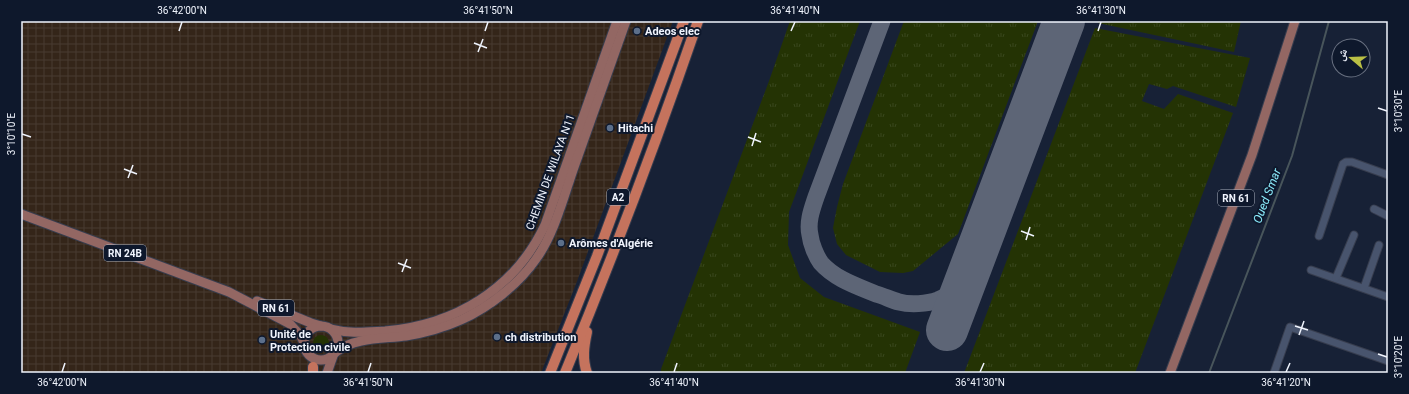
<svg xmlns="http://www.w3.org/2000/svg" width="1409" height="394" viewBox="0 0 1409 394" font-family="Roboto,'Noto Naskh Arabic',sans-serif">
  <defs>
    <pattern id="industrial-grid" width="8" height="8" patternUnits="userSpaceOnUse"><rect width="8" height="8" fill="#342519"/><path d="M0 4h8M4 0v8" fill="none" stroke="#483a30"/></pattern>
    <pattern id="grass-tufts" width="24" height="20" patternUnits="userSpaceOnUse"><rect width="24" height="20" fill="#243304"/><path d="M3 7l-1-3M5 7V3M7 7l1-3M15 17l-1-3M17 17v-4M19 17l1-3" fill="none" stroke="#39471d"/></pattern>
  </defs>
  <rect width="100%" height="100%" fill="#172136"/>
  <polygon fill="url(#industrial-grid)" points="21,21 673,21 576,284 541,373 21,373"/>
  <g fill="url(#grass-tufts)">
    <polygon points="790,21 860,21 789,212 788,245 800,278 824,297 920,332 905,373 661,373 661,369 769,81"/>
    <polygon points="904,21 1038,21 958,234 913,271 903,273 880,272 846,255 837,244 833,228 837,207 843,184"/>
    <polygon points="1098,21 1241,21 1234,52 1098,23"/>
    <polygon points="1095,28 1250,58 1236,107 1173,86 1167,89 1149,84 1142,101 1164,109 1178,94 1233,113 1135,373 964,373"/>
    <circle cx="321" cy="343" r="8"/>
  </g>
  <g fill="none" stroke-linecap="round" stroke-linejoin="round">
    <polyline stroke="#48555b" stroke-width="2" points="1209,373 1292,156 1329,21"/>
    <path stroke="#5d6576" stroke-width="17" d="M882 21 816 197C812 209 807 222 810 235 811 244 816 256 821 263 835 279 857 286 876 294 884 296 891 300 899 302 910 305 927 304 938 300 953 294 962 282 970 269"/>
    <polyline stroke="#5d6576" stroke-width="42" points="947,330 1064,21"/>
    <defs>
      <g id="minor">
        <polyline points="1374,209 1388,216"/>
        <polyline points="1319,236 1343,164 1346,162 1352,162 1388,175"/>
        <polyline points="1311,270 1388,297"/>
        <polyline points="1336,278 1354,235"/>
        <polyline points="1364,288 1379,245"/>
        <polyline points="1274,373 1290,327 1388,361"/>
      </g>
      <g id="major">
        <polyline points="21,214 229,292 290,324 301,336 304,343"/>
        <polyline points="257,301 311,323 321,326"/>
        <circle cx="321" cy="343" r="17"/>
        <path d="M331 329C350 334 366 332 385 331 455 325 515 289 545 225L617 21"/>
        <path d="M336 352C355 337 383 339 406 336 425 333 443 328 461 320 489 307 518 285 536 259 554 234 563 199 573 170 591 120 608 71 626 21"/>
        <polyline points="327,373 333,356"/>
        <polyline points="1170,373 1252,155 1295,21"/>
      </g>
      <g id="highway">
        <path d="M587 332C584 346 582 359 587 373"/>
        <polyline points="313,373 313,367"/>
        <polyline points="550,373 597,256 684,21"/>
        <path d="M565 373C613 257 657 140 698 21"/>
      </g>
    </defs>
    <use href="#minor" stroke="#373d4e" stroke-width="9"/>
    <use href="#major" stroke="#373d4e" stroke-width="11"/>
    <use href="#highway" stroke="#373d4e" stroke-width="12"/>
    <use href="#minor" stroke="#48546d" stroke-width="7"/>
    <use href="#major" stroke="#936763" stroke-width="9"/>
    <use href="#highway" stroke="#c5735d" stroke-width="10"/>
  </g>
  <path fill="none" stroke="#f0f4fd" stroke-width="1.5" d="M179 31 182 22M485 31 488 22M791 31 795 22M1098 31 1101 22M474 43 487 48M478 52 483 39M1378 108 1387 111M22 134 31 137M748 137 761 142M752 146 756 133M124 169 137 174M128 178 133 165M1021 231 1034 236M1026 240 1030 227M398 263 411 268M402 272 407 259M1295 326 1308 330M1299 335 1304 321M1378 354 1387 357M62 372 65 363M368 372 371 363M674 372 677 363M980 372 984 363M1286 372 1290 363"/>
  <g fill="#5c6f8a" stroke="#0e182c" stroke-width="1.5">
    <circle cx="637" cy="31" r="4"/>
    <circle cx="610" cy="128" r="4"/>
    <circle cx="561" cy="243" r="4"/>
    <circle cx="497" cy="337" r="4"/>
    <circle cx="262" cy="340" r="4"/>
  </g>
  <g text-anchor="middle" stroke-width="4" stroke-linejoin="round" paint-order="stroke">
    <g fill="#0e182c" stroke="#acb2be" stroke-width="1">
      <rect x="607" y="189" width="22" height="16" rx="3"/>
      <rect x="1218" y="190" width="36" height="16" rx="3"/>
      <rect x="104" y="245" width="42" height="16" rx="3"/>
      <rect x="258" y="300" width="36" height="16" rx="3"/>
    </g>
    <g font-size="10" font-weight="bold" fill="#f0f4fd">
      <text x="618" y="201">A2</text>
      <text x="1236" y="202">RN 61</text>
      <text x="125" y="257">RN 24B</text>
      <text x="276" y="312">RN 61</text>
    </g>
    <g font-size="11" font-weight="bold" fill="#f0f4fd" stroke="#0e182c" text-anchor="start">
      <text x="645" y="35">Adeos elec</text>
      <text x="618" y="132">Hitachi</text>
      <text x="569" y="247">Arômes d'Algérie</text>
      <text x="270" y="338">Unité de<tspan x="270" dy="13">Protection civile</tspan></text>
      <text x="505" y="341">ch distribution</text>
    </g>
    <g font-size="11" fill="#f0f4fd" stroke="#0e182c">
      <text transform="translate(550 172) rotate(-70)" y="4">CHEMIN DE WILAYA N11</text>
    </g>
    <g font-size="12" font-style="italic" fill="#8bebfb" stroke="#0e182c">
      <text transform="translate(1267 196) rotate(-69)" y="4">Oued Smar</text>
    </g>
  </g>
  <rect width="1409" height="394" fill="none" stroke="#0e182c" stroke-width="44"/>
  <g transform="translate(1351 58) rotate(289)"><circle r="19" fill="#0e182c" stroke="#687080"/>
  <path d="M0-3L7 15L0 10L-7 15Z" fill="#bac045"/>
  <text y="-6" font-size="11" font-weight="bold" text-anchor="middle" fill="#f0f4fd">ش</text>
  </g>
  <rect x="22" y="22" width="1365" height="350" fill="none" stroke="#f0f4fd" stroke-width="1.5"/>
  <g font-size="10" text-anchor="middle" fill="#f0f4fd">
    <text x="182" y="14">36°42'00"N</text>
    <text x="488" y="14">36°41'50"N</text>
    <text x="795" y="14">36°41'40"N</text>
    <text x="1101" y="14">36°41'30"N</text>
    <text transform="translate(1398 111) rotate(-90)" y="4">3°10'30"E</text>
    <text transform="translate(11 134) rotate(-90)" y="4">3°10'10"E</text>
    <text transform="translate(1398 357) rotate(-90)" y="4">3°10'20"E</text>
    <text x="62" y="386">36°42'00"N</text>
    <text x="368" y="386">36°41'50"N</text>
    <text x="674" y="386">36°41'40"N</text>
    <text x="980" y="386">36°41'30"N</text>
    <text x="1286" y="386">36°41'20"N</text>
  </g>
</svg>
